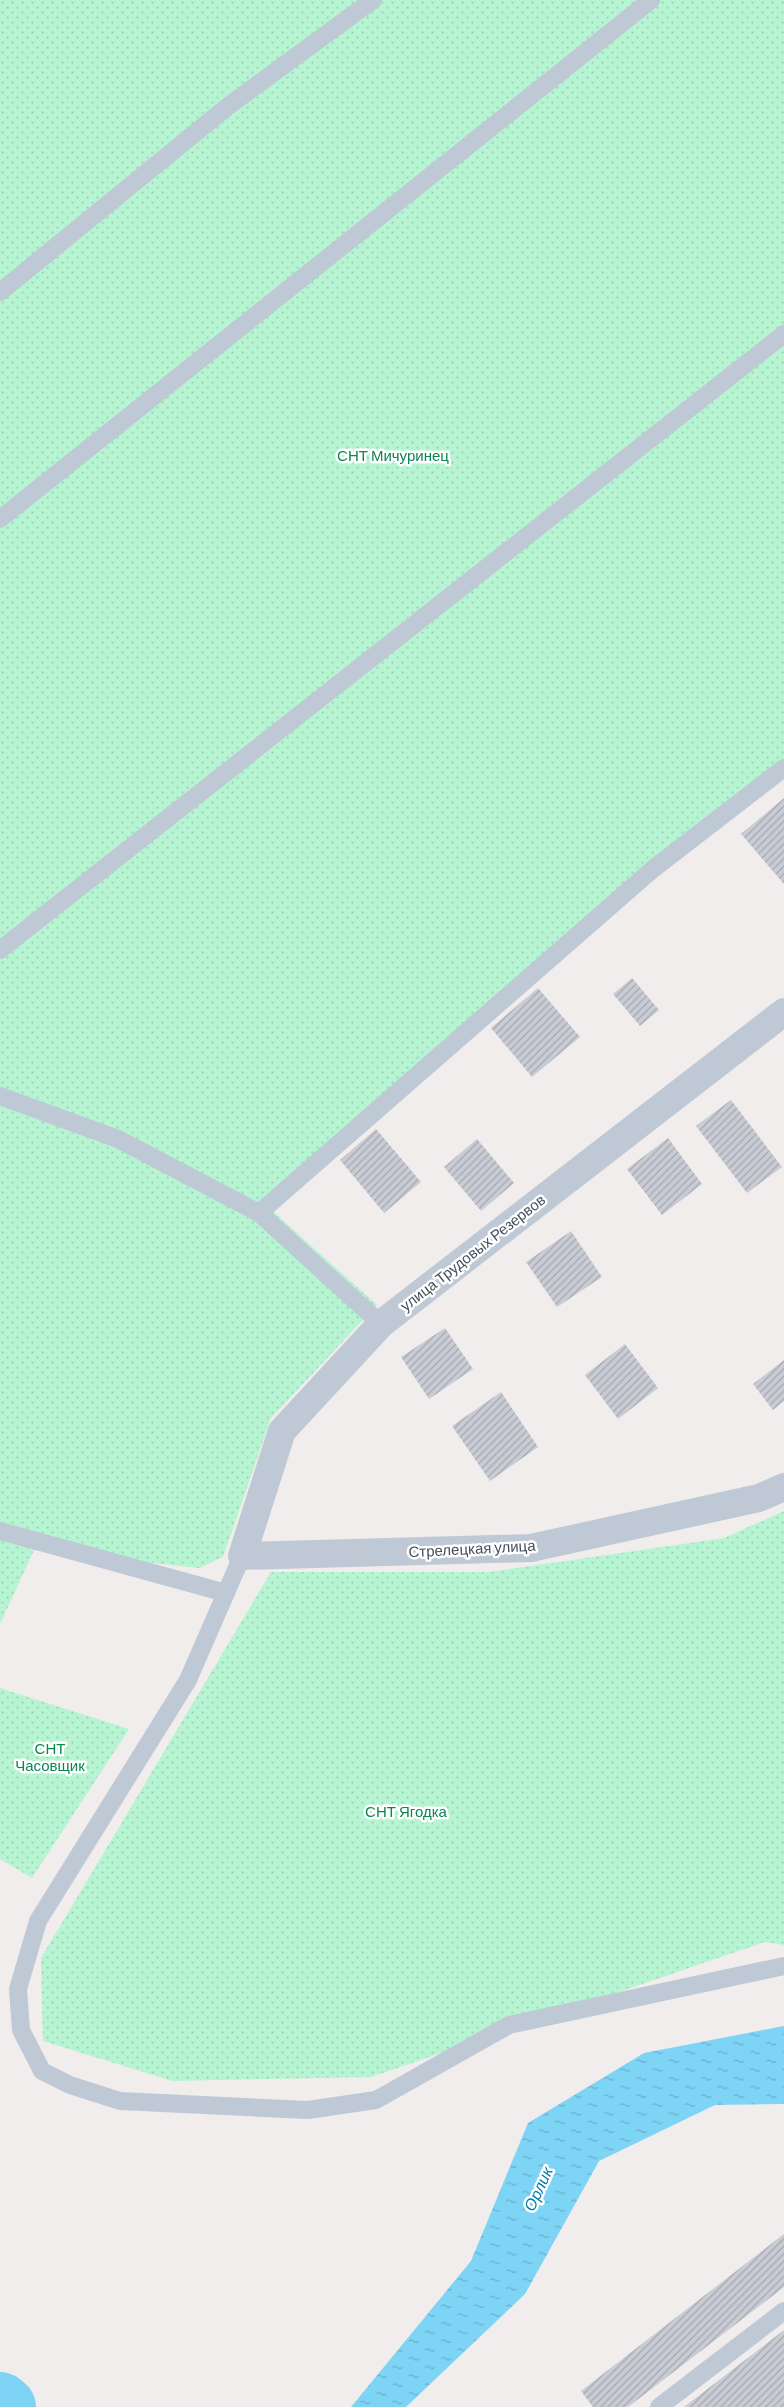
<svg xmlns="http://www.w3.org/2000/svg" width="784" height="2407" viewBox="0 0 784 2407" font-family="Barlow,sans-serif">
  <defs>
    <pattern id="green-dots" width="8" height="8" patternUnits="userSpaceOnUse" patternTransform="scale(1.25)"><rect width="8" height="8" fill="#b6f4d2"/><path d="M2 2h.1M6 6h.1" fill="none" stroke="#9ed3b7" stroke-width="1.8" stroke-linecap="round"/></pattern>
    <pattern id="water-ripples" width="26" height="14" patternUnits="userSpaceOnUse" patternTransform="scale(1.25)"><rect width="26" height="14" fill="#7ed4f5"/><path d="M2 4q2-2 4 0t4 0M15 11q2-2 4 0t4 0" fill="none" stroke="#69aeca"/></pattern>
    <pattern id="building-hatch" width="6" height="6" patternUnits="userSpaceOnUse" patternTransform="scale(1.25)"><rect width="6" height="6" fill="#c9ccd4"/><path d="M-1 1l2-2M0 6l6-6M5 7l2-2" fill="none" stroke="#a5a8af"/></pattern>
  </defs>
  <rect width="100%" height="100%" fill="#f1eded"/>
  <g fill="url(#green-dots)">
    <polygon points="0,0 784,0 784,772 610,909 265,1204 377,1305 271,1418 223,1557 199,1568 34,1550 0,1624"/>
    <polygon points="784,1511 784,1945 765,1942 371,2077 172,2081 43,2041 41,1958 271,1572 489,1572 724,1538"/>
    <polygon points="0,1688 129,1729 32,1878 0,1859"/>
  </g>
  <polygon fill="url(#water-ripples)" points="784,2026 784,2104 715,2105 599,2161 525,2294 406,2407 351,2407 471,2261 528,2123 644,2053"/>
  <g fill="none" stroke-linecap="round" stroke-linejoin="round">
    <polyline stroke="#7ed4f5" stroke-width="62" points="0,2403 5,2407"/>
  </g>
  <g fill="url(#building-hatch)">
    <polygon points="784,798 784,884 741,834"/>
    <polygon points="632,978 659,1010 640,1026 613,994"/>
    <polygon points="538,988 580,1037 532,1077 491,1028"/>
    <polygon points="731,1100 782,1167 747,1193 696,1126"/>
    <polygon points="376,1129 421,1182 384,1213 340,1160"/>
    <polygon points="668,1138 702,1184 662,1215 627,1169"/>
    <polygon points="477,1139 514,1183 481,1211 444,1167"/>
    <polygon points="571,1231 602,1277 557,1307 526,1262"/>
    <polygon points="445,1328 473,1369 429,1399 401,1357"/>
    <polygon points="625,1344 658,1388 618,1419 585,1375"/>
    <polygon points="784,1360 784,1401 773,1410 753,1384"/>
    <polygon points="501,1392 538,1447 490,1481 452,1426"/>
    <polygon points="784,2234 784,2287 628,2407 593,2407 581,2391"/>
    <polygon points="784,2330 784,2407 684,2407"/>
  </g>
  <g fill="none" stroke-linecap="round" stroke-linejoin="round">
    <g stroke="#bfc9d5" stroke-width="18">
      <polyline points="0,292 227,107 373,0"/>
      <polyline points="0,519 651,0"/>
      <polyline points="0,950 784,334"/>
      <polyline points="0,1096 118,1139 259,1213 381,1324"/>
      <polyline points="259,1213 653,869 784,768"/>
      <polyline points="0,1531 226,1593"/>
      <polyline points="242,1556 188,1680 38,1921 18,1989 21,2030 42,2071 70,2085 120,2101 308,2110 376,2100 509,2025 784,1966"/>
      <polyline points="659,2407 784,2311"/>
    </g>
    <polyline stroke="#bfc9d5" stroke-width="28" points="784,1012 381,1324 282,1431 242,1556 531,1548 759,1498 784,1487"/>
  </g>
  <g text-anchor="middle" stroke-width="5" stroke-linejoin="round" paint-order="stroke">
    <g font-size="15" fill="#0c8652" stroke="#fff">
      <text x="393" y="461">СНТ Мичуринец</text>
      <text x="50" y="1754">СНТ<tspan x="50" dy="17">Часовщик</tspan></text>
      <text x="406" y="1817">СНТ Ягодка</text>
    </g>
    <g font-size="15" fill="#444f5d" stroke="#fff">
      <text transform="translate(473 1253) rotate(-38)" y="5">улица Трудовых Резервов</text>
      <text transform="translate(472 1549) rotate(-3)" y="5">Стрелецкая улица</text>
    </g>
    <g font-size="16" font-style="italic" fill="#017cac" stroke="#fff">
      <text transform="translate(538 2189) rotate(-65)" y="6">Орлик</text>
    </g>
  </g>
</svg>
